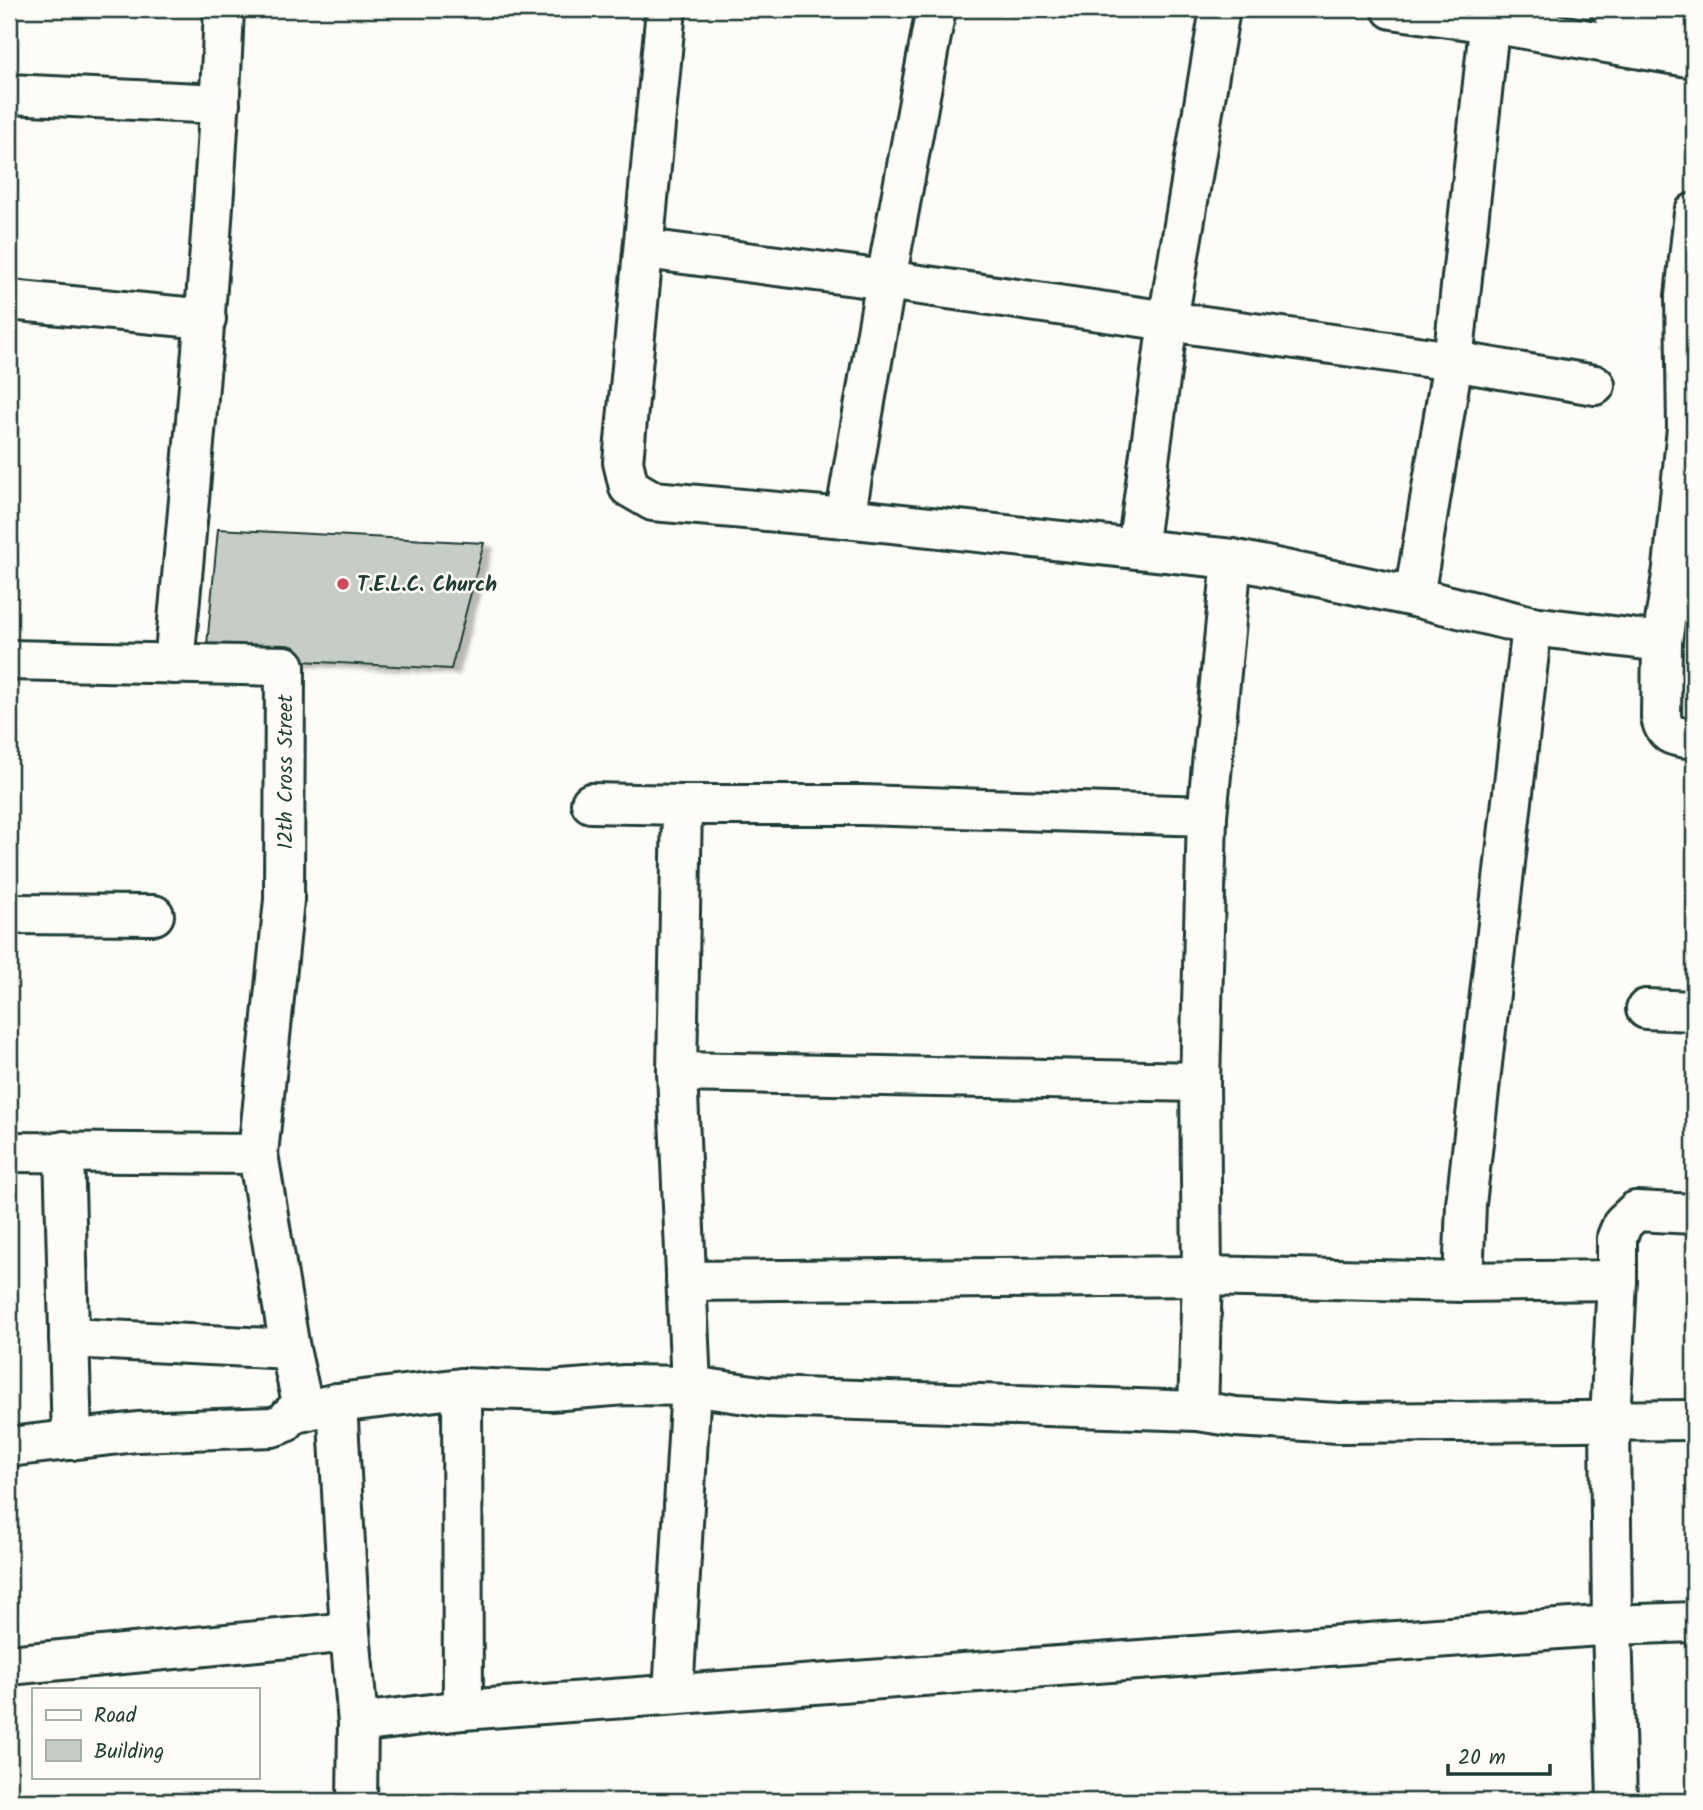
<svg xmlns="http://www.w3.org/2000/svg" width="1703" height="1810" viewBox="0 0 1703 1810" font-family="Kalam,sans-serif">
  <defs>
    <filter id="shadow"><feDropShadow dx="8" dy="4.5" stdDeviation="2" flood-color="#0004"/></filter>
  </defs>
  <rect width="100%" height="100%" fill="#fdfcf7"/>
  <filter id="ink" filterUnits="userSpaceOnUse"><feTurbulence type="fractalNoise" baseFrequency=".0143" numOctaves="2"/><feDisplacementMap in="SourceGraphic" scale="14" xChannelSelector="R" yChannelSelector="G"/><feConvolveMatrix kernelMatrix="1 2 1 2 8 2 1 2 1" color-interpolation-filters="sRGB"/></filter>
  <g filter="url(#ink)">
    <polygon fill="#c6cdc7" stroke="#1f3d34" stroke-width="2" filter="url(#shadow)" points="218,529 484,543 451,669 206,656"/>
    <g fill="none" stroke-linecap="round" stroke-linejoin="round">
      <defs>
        <g id="minor">
          <polyline points="666,9 623,462 629,487 653,501 845,518 1232,559 1414,597 1532,626"/>
          <polyline points="9,94 220,104"/>
          <polyline points="645,249 886,280 1168,321 1453,361 1595,385"/>
          <polyline points="9,300 206,319"/>
          <polyline points="845,518 886,280 936,9"/>
          <polyline points="1137,549 1168,321 1220,9"/>
          <polyline points="1414,597 1453,361 1491,9"/>
          <path d="M1662 642 1661 717C1665 738 1676 736 1694 739"/>
          <polyline points="9,660 285,666 284,900 258,1154"/>
          <path d="M174 664C194 446 215 228 224 9"/>
          <polyline points="591,803 682,805 863,805 1207,816"/>
          <polyline points="9,914 154,915"/>
          <polyline points="1646,1009 1694,1011"/>
          <polyline points="677,1072 1200,1082"/>
          <polyline points="64,1151 72,1440"/>
          <polyline points="9,1152 258,1154 290,1349 304,1411"/>
          <polyline points="1617,1280 1610,1420 1612,1625 1617,1801"/>
          <polyline points="686,1281 1202,1276 1463,1282 1617,1280 1617,1237 1623,1223 1636,1211 1694,1214"/>
          <polyline points="1463,1282 1466,1204 1532,626 1662,642 1673,568 1687,428 1685,296 1694,213"/>
          <polyline points="69,1338 290,1349"/>
          <polyline points="462,1388 463,1710"/>
          <polyline points="337,1403 350,1632 358,1723 357,1801"/>
          <polyline points="1198,1411 1202,1276 1200,1082 1207,816 1232,559"/>
          <polyline points="9,1447 137,1432 272,1427 284,1423 292,1414 337,1403 462,1388 550,1391 625,1385 691,1386 767,1397 1198,1411 1236,1417 1338,1423 1694,1420"/>
          <polyline points="9,1665 350,1632"/>
          <polyline points="673,1694 691,1386 677,1072 682,805"/>
          <polyline points="358,1723 463,1710 1612,1625 1694,1622"/>
        </g>
        <g id="trunk">
          <polyline points="1392,9 1490,23 1694,58"/>
          <polyline points="1611,9 1694,21"/>
        </g>
      </defs>
      <use href="#minor" stroke="#1f3d34" stroke-width="44"/>
      <use href="#trunk" stroke="#1f3d34" stroke-width="44"/>
      <use href="#minor" stroke="#fdfcf7" stroke-width="38"/>
      <use href="#trunk" stroke="#fdfcf7" stroke-width="38"/>
    </g>
  </g>
  <circle fill="#d1495b" stroke="#fdfcf7" stroke-width="2.5" cx="343" cy="584" r="7"/>
  <g text-anchor="middle" stroke-width="5" stroke-linejoin="round" paint-order="stroke">
    <g font-size="21" font-weight="bold" fill="#1f3d34" stroke="#fdfcf7" text-anchor="start">
      <text x="357" y="591">T.E.L.C. Church</text>
    </g>
    <g font-size="21" fill="#1f3d34" stroke="#fdfcf7">
      <text transform="translate(285 772) rotate(-90)" y="7">12th Cross Street</text>
    </g>
  </g>
  <rect width="1703" height="1810" fill="none" stroke="#fdfcf7" stroke-width="35"/>
  <rect x="18" y="18" width="1668" height="1775" fill="none" stroke="#1f3d34" stroke-width="2.5" filter="url(#ink)"/>
  <rect x="32" y="1688" width="228" height="91" fill="#fdfcf7" stroke="#a4b0a9" stroke-width="2"/>
  <rect x="46" y="1710" width="35" height="10" fill="#fdfcf7" stroke="#a4b0a9" stroke-width="2"/>
  <text x="94" y="1722" font-size="21" fill="#1f3d34">Road</text>
  <rect x="46" y="1740" width="35" height="21" fill="#c6cdc7" stroke="#a4b0a9" stroke-width="2"/>
  <text x="94" y="1758" font-size="21" fill="#1f3d34">Building</text>
  <path d="M1448 1764v10h102v-10" fill="none" stroke="#1f3d34" stroke-width="3.5"/>
  <text x="1458" y="1764" font-size="21" fill="#1f3d34" stroke="#fdfcf7" stroke-width="5" paint-order="stroke">20 m</text>
</svg>
